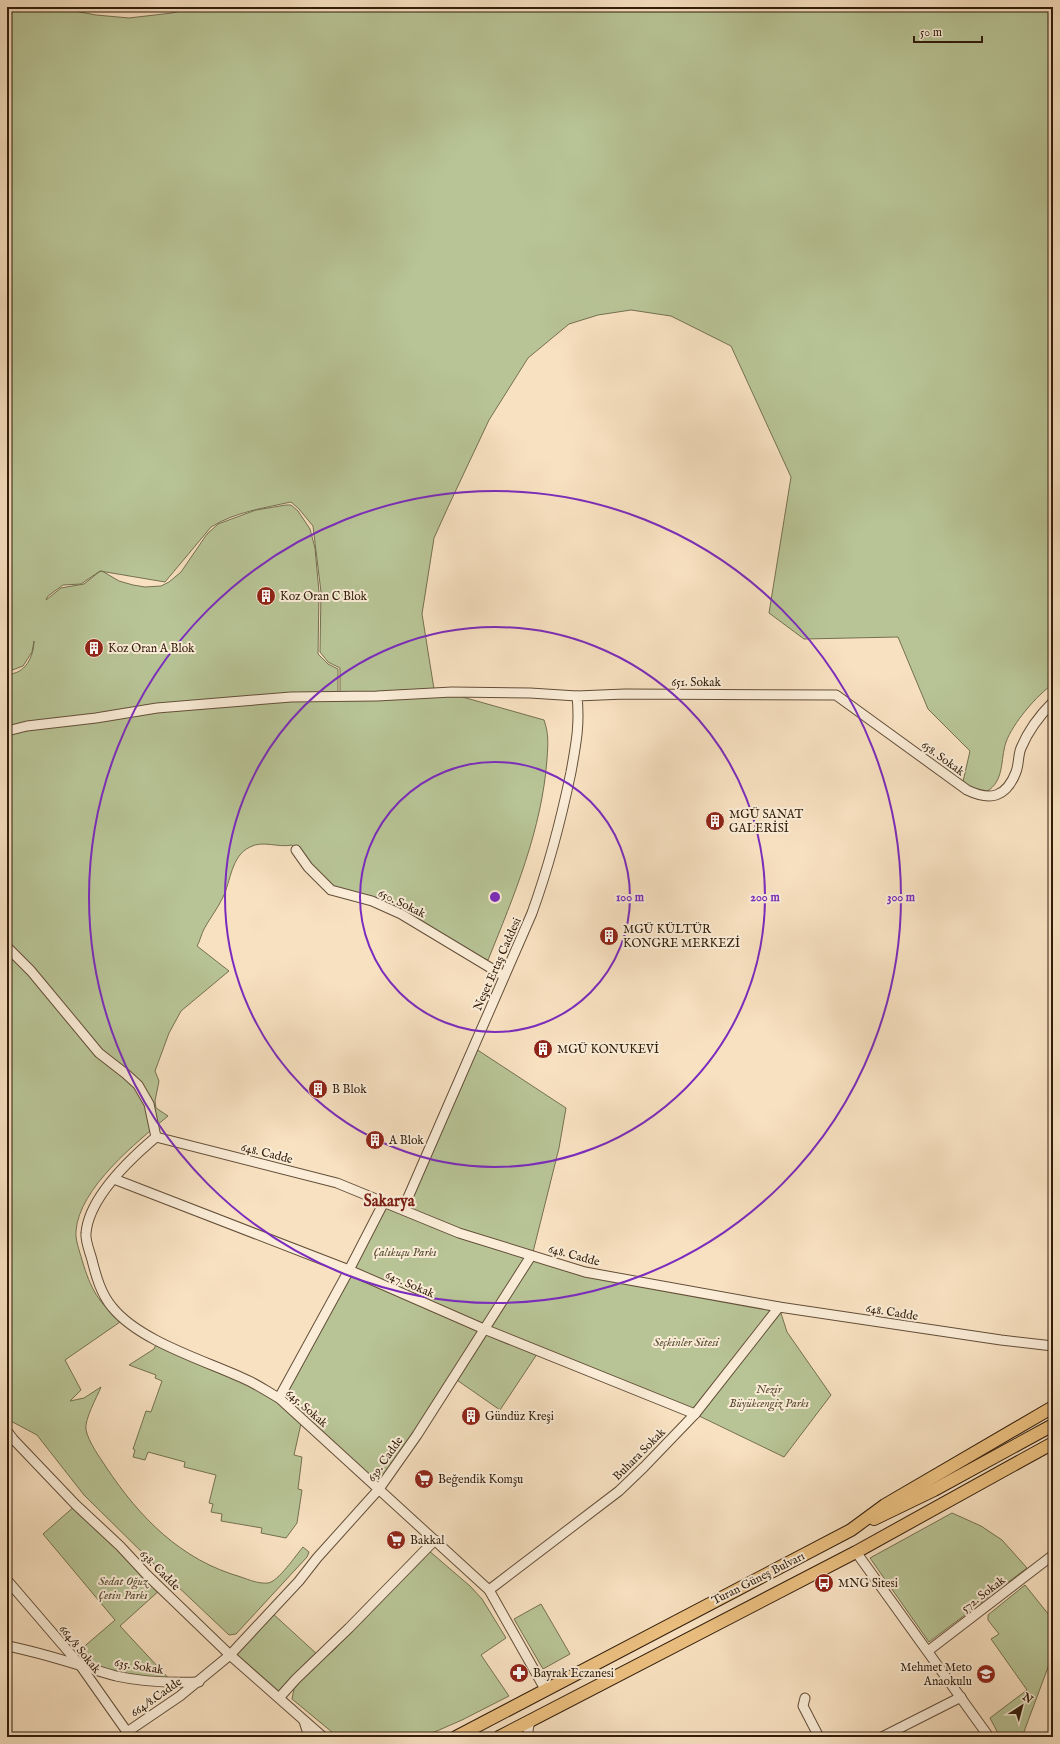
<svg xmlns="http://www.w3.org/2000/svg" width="1060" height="1744" viewBox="0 0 1060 1744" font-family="'IM FELL English',serif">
  <rect width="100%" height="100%" fill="#f8e1c1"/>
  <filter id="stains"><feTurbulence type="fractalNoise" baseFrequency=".005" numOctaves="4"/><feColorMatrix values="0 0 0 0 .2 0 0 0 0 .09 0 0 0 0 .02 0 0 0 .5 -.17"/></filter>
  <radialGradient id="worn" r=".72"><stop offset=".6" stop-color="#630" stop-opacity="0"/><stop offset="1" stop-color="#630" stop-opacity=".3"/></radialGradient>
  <g fill="#b8c496" stroke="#747050" fill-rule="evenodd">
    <path d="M7 7H53L96 15 129 18 172 13 196 7H1053V684C1037 695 1013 723 1006 742 1000 760 1005 781 986 792L962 786 970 751 928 709 898 637 804 639 769 613 791 477 731 346 671 316 631 310 598 315 569 324 528 358 489 420 448 507 434 538 422 614 434 689 544 720C549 734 548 744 547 759 542 829 514 896 488 960L466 952 397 909 327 886 304 862 292 845C279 848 262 840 250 847 231 856 231 881 223 897 218 908 210 918 204 929 201 935 200 941 197 946L229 971 181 1011 169 1033 155 1071 159 1081 155 1101 156 1108 168 1116C137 1142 79 1188 76 1231 75 1240 80 1252 82 1260 91 1290 98 1301 120 1322L65 1360 81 1390 70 1401 84 1398 101 1387C97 1397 84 1420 86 1430 89 1443 99 1456 106 1467 140 1518 181 1560 241 1577 249 1580 259 1584 268 1583 278 1582 296 1555 303 1547L309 1552 307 1557 236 1634 229 1635 155 1565 84 1495 37 1435 7 1419V674C25 675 34 656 34 641L32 652 23 666 7 672ZM291 502 299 509 313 526 321 592 320 652 328 662 340 668V694L338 696V669L328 664 318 654 319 592 315 548 310 529 298 511 291 505H286L256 510 218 524 207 534 181 572 169 582 161 586 145 587 133 585 119 581 102 571 99 572 84 584 61 588 46 600 48 596 63 585 81 584 100 571 165 582 211 527C235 512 264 508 291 502Z"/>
    <polygon points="473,1047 566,1108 559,1148 532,1256 585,1272 779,1307 787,1332 831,1395 784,1457 695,1414 539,1351 500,1410 454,1378 379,1489 302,1419 294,1455 302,1457 298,1489 302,1490 297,1523 286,1538 261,1533 262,1528 221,1521 222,1514 211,1512 213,1504 209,1503 216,1475 184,1467 185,1462 148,1452 145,1460 133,1457 135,1450 133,1449 146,1411 151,1412 162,1381 155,1378 156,1375 129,1365 154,1349 158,1340 279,1398 384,1202 402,1209"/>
    <polygon points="76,1505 161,1589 120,1626 173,1683 80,1665 72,1657 115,1620 43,1534"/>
    <polygon points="952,1513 981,1526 1002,1540 1027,1568 929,1642 870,1558"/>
    <polygon points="428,1550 470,1586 482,1599 506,1638 481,1655 509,1696 462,1720 423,1737 338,1737 292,1699 294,1689 300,1680 336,1648 350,1630"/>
    <polygon points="1025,1585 1053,1620 1053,1654 1022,1737 1000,1737 990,1718 1027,1690 991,1639 999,1634 988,1620 988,1615"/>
    <polygon points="541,1604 570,1654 543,1669 514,1619"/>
    <polygon points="271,1612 319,1656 279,1698 230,1655"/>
  </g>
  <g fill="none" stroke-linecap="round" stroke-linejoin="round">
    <defs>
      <g id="minor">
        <polyline points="7,731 27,726 96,718 157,708 291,697 377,696 452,692 530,693 577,696"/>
        <polyline points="296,850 308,867 331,890 372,901 401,914 504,976"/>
        <polyline points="7,947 31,971 99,1053 126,1074 138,1085 149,1104 156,1137"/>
        <polyline points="156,1137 337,1183 459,1233 585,1272 779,1307 1001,1340 1053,1346"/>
        <path d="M156 1137C130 1159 89 1198 86 1233 85 1241 90 1252 92 1260 96 1276 101 1294 112 1307 140 1342 207 1361 247 1380 258 1385 268 1392 279 1398L489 1590 545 1689"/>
        <polyline points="114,1179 349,1270 484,1329 695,1414"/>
        <path d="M403 1209 532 913C549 866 561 820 571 772 576 744 580 725 577 696L625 694 836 695 967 790C990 801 1006 798 1016 772 1019 764 1018 755 1021 748 1028 731 1040 715 1053 702"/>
        <polyline points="279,1398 349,1270 384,1202"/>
        <polyline points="7,1431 13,1439 76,1505 120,1546 147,1575 230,1655 323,1737"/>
        <polyline points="856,1552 989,1737"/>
        <polyline points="7,1580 80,1665 130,1736"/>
        <polyline points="489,1590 619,1491 644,1467 695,1414 779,1307"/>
        <path d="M7 1646C45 1653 80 1666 116 1676 143 1682 171 1683 199 1682"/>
        <polyline points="928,1651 1053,1555"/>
        <polyline points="279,1698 296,1679 349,1628 435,1540"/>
        <polyline points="805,1698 803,1706 819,1737"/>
        <polyline points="304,1721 309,1737"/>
        <polyline points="127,1732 180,1696 230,1655 299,1581 317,1558 379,1489 417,1435 531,1256"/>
        <polyline points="529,1737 528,1730 530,1721"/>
        <polyline points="882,1737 961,1697"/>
      </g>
      <g id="major">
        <polyline points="874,1519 934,1490 1053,1425"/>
        <polyline points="456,1737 851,1530 885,1505 1053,1407"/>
        <polyline points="499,1737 856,1552 1053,1443"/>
      </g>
    </defs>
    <use href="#minor" stroke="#634e38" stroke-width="11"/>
    <use href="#major" stroke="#311d0b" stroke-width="14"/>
    <use href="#minor" stroke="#faecd7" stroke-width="9"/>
    <use href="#major" stroke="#ecc080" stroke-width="12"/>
  </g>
  <g fill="none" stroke="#7b2cbf" stroke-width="2">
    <circle cx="495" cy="897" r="135"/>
    <circle cx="495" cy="897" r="270"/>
    <circle cx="495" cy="897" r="406"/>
  </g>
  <defs>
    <symbol id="building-disc" viewBox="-11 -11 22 22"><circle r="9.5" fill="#8f2418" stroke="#faecd7"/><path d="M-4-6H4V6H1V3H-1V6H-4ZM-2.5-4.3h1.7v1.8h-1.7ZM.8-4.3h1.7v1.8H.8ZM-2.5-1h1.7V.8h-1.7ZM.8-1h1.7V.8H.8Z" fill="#fff"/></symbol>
    <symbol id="supermarket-disc" viewBox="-11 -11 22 22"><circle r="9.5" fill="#8f2418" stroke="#faecd7"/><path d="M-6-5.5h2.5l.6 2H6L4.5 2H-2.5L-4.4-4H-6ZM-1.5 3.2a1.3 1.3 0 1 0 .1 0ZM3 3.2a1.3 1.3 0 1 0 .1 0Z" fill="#fff"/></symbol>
    <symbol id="bus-disc" viewBox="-11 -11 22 22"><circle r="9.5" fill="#8f2418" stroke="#faecd7"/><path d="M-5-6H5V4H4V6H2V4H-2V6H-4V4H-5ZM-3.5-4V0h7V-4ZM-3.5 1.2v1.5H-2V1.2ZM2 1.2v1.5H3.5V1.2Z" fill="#fff"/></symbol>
    <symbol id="pharmacy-disc" viewBox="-11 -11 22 22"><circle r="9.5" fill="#8f2418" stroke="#faecd7"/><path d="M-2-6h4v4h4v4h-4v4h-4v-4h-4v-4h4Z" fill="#fff"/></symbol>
    <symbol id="school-disc" viewBox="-11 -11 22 22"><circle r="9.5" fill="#8f2418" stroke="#faecd7"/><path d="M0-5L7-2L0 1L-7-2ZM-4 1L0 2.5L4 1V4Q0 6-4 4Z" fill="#fff"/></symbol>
  </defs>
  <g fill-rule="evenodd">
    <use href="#building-disc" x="255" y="585" width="22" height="22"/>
    <use href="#building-disc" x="83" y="637" width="22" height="22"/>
    <use href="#building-disc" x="704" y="810" width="22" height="22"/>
    <use href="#building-disc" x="598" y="925" width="22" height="22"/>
    <use href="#building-disc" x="532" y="1038" width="22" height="22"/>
    <use href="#building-disc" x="307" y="1078" width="22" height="22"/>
    <use href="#building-disc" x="364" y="1129" width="22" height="22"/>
    <use href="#building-disc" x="460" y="1405" width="22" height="22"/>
    <use href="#supermarket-disc" x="413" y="1468" width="22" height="22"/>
    <use href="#supermarket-disc" x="385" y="1529" width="22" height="22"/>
    <use href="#bus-disc" x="813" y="1572" width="22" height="22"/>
    <use href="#pharmacy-disc" x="508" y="1662" width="22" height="22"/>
    <use href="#school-disc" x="975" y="1663" width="22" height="22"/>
  </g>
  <g text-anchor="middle" stroke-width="4" stroke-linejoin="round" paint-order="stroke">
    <g font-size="12" fill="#311d0b" stroke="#faecd7" text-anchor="start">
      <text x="280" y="600">Koz Oran C Blok</text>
      <text x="108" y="652">Koz Oran A Blok</text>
      <text x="729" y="818">MGÜ SANAT<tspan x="729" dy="14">GALERİSİ</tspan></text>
      <text x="623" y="933">MGÜ KÜLTÜR<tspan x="623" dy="14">KONGRE MERKEZİ</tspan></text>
      <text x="557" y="1053">MGÜ KONUKEVİ</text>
      <text x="332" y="1093">B Blok</text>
      <text x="389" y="1144">A Blok</text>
      <text x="485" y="1420">Gündüz Kreşi</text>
      <text x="438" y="1483">Beğendik Komşu</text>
      <text x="410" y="1544">Bakkal</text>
      <text x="838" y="1587">MNG Sitesi</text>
      <text x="972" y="1671" text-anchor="end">Mehmet Meto<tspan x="972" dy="14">Anaokulu</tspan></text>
      <text x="533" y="1677">Bayrak Eczanesi</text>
    </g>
    <g font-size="12" fill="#311d0b" stroke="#faecd7">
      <text x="696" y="686">651. Sokak</text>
      <text transform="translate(943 758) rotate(36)" y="4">658. Sokak</text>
      <text transform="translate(402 903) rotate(26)" y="4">650. Sokak</text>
      <text transform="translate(497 964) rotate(-66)" y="4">Neşet Ertaş Caddesi</text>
      <text transform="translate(267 1153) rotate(14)" y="4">648. Cadde</text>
      <text transform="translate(574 1255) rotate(15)" y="4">648. Cadde</text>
      <text transform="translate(410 1284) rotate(23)" y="4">647. Sokak</text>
      <text transform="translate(892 1312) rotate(9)" y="4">648. Cadde</text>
      <text transform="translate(307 1408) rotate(41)" y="4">645. Sokak</text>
      <text transform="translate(639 1454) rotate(-45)" y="4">Buhara Sokak</text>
      <text transform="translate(385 1459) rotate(-55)" y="4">639. Cadde</text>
      <text transform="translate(160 1570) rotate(45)" y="4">638. Cadde</text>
      <text transform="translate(758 1578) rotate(-27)" y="4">Turan Güneş Bulvarı</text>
      <text transform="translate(983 1594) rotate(-37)" y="4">572. Sokak</text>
      <text transform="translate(80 1649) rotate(51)" y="4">664/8 Sokak</text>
      <text transform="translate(139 1666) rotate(9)" y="4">635. Sokak</text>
      <text transform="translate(156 1697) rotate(-35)" y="4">664/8.Cadde</text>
    </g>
    <g font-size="12" font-style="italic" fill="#5a4f35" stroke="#faecd7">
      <text x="405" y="1256">Çalıkuşu Parkı</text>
      <text x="686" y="1346">Seçkinler Sitesi</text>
      <text x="769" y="1393">Nezir<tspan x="769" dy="14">Büyükcengiz Parkı</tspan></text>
      <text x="123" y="1585">Sedat Oğuz<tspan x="123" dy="14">Çetin Parkı</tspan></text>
    </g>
    <g font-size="16" font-weight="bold" fill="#7a1f14" stroke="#faecd7">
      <text x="389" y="1206">Sakarya</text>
    </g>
  </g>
  <circle cx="495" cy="897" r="6" fill="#7b2cbf" stroke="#faecd7" stroke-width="2"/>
  <g font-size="12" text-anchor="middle" font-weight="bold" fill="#7b2cbf" stroke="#faecd7" stroke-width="4" stroke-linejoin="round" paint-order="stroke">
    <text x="630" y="901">100 m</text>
    <text x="765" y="901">200 m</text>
    <text x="901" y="901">300 m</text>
  </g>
  <rect width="1060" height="1744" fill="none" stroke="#f8e1c1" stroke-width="24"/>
  <rect x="8" y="8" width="1044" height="1728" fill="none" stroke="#311d0b" stroke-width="2"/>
  <rect x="12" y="12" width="1036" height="1720" fill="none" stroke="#311d0b"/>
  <g transform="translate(1022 1706) rotate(36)" stroke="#faecd7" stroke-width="3" paint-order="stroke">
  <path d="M0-3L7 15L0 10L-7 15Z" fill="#311d0b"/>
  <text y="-6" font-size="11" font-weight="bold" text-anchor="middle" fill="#311d0b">N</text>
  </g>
  <path d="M914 36v6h68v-6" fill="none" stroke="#311d0b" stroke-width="2"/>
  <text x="920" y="36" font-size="12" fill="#311d0b" stroke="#faecd7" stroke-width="3" paint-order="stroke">50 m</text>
  <rect width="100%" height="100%" filter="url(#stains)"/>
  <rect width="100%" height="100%" fill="url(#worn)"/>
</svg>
